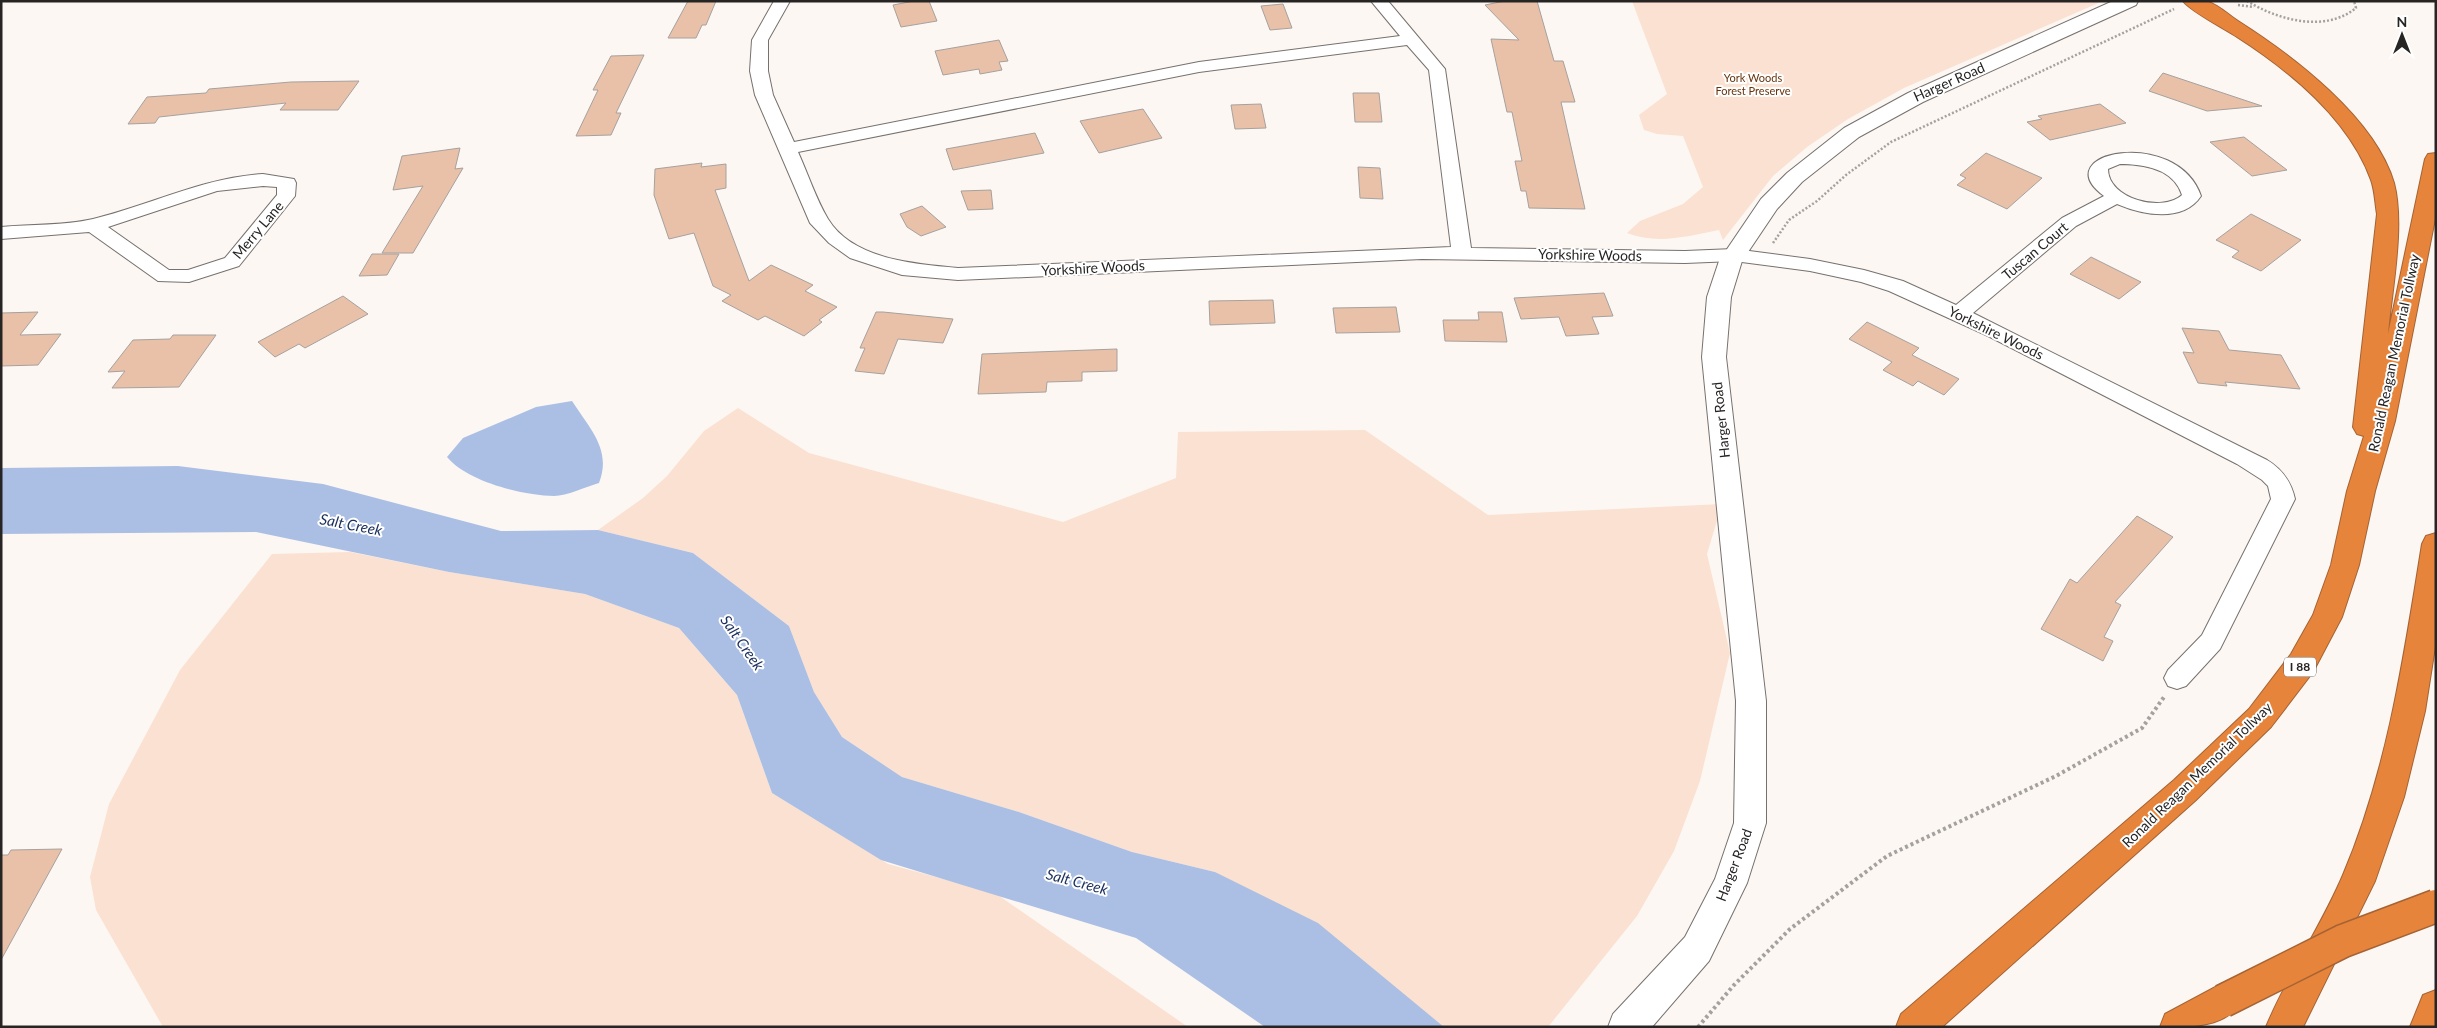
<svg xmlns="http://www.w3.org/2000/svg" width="2437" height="1028" viewBox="0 0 2437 1028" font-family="Lato,sans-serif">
  <rect width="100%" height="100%" fill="#fcf7f3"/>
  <g fill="#fbe1d1">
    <path d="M1632 1H2103L1904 88 1848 119 1807 147 1773 176 1723 240 1719 230C1688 236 1658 245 1627 233L1640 221 1683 204 1703 187 1683 136 1657 134 1644 130 1639 115 1667 94Z"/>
    <polygon points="738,408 809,453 1063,522 1176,478 1178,432 1365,430 1488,515 1722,504 1707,554 1730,653 1700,781 1674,851 1637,916 1548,1027 1444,1027 1425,1012 1215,872 1132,852 1019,812 902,777 842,737 814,692 789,626 693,553 598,530 643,498 667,476 704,431"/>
    <polygon points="350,552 449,572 585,594 679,628 737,695 772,793 888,864 995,893 1188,1027 163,1027 96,910 90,877 109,804 180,670 272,554"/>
  </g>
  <g fill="#abbfe4">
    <path d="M572 401C590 429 612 450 599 483 585 487 567 496 554 496 522 495 468 482 447 457L463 438 536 407Z"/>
    <polygon points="178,466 323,484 501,531 598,530 693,553 789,626 814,692 842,737 902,777 1019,812 1132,852 1215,872 1318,923 1444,1027 1265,1027 1136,938 881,860 772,793 737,695 679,628 585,594 449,572 256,532 1,534 1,468"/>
  </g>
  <g fill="#e9c1a9" stroke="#a6a19e">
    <polygon points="688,1 716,1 706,25 702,25 696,38 668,38"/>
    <polygon points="914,1 929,1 937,21 901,27 893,5"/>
    <polygon points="1505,1 1537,1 1554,61 1563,61 1575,102 1561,102 1585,209 1529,208 1526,191 1521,191 1515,161 1522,161 1512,112 1507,112 1491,39 1519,40 1485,5"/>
    <polygon points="1283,4 1292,28 1270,30 1261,6"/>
    <polygon points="999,40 1008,61 999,62 1002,70 980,74 979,69 943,75 935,51"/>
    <polygon points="644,55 616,113 621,113 611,135 576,136 598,90 593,90 611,56"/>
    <polygon points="2163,73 2262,106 2207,111 2149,91"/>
    <polygon points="359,81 338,110 280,110 286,103 159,117 155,123 128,124 147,97 206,93 209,89 291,82"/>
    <polygon points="1353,93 1379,93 1382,122 1355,122"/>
    <polygon points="1261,104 1266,128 1235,129 1231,105"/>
    <polygon points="2100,104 2126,123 2050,140 2027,122 2042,119 2038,116"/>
    <polygon points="1143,109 1162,138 1099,153 1080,121"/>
    <polygon points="1035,133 1044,153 953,170 946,149"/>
    <polygon points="2244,137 2287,170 2252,176 2210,142"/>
    <polygon points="460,148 455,169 463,168 413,253 382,253 423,186 393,190 402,156"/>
    <polygon points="1986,153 2042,178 2007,209 1957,185 1966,178 1960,175"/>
    <polygon points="702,163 701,167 726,164 726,188 715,190 749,281 771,265 813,285 805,291 837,307 819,320 822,322 804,336 765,316 758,320 722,301 731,295 713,286 694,233 669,239 654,195 655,169"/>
    <polygon points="1358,167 1380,168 1383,199 1360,198"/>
    <polygon points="991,190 993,209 968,210 961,191"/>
    <polygon points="922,206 946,227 921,236 907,227 900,214"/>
    <polygon points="2251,214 2301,240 2261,271 2232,257 2239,251 2216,240"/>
    <polygon points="372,254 399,254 387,275 359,276"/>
    <polygon points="2091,257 2141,282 2119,299 2070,274"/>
    <polygon points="1604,293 1613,316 1592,317 1599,334 1566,336 1559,317 1521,319 1514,298"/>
    <polygon points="343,296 368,314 305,348 299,344 275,357 258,342"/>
    <polygon points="1273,300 1275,323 1210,325 1209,301"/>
    <polygon points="1396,307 1400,332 1336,333 1333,308"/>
    <polygon points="38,312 20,335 61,334 38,365 1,366 1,313"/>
    <polygon points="876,312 883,312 953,319 943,343 898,339 884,374 855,371 865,348 860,348"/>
    <polygon points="1478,312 1502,312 1507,342 1445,341 1443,320 1479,320"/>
    <polygon points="1867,322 1919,348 1912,355 1959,379 1944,395 1918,381 1913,386 1883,370 1892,362 1849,339"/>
    <polygon points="2182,328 2219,331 2229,350 2281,355 2300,389 2225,382 2227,386 2198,383 2183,352 2194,353"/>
    <polygon points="173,335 216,335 179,387 112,388 125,371 108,372 133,340 170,339"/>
    <polygon points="1117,349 1117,371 1082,372 1082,381 1047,382 1046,392 978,394 982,354"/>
    <polygon points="2137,516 2173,537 2115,602 2121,605 2104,637 2113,641 2103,661 2041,629 2070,579 2077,583"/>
    <polygon points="62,849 1,960 1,855 8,855 11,850"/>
  </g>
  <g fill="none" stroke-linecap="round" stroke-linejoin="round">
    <defs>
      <g id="minor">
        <path d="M774 1H790L768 40V71L773 95 794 142 1199 62 1400 36 1371 1H1388L1445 69 1471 248 1685 251 1734 249 1810 259 1864 270 1903 281 1956 305 2062 218 2104 196C2044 152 2177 126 2201 196 2183 223 2143 215 2117 204L2076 226 1973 313 2267 460C2282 469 2291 481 2295 499L2220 649 2186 686 2177 689 2168 686 2164 678 2168 670 2202 635 2271 499 2268 486 2262 480 2237 464 1988 336 1889 291 1861 282 1810 271 1734 261 1685 263 1422 259 958 280 902 275 850 258 829 243 810 223 755 95 750 71 752 40ZM1407 45 1429 70 1451 247 958 268C916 264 853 260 828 219 816 199 808 174 798 152L1199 72ZM2120 164C2144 164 2174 169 2182 195 2162 213 2108 199 2108 169Z"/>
        <path d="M263 174 294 179 296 183 295 196 239 266 189 282 158 281 89 232 1 239V227C32 224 63 226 93 219 151 205 202 178 263 174ZM263 186 277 187V195L225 258 188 270H169L108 227 217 191Z"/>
      </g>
      <polygon id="tertiary" points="2113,1 2138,1 2136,5 1923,102 1859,137 1802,182 1777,209 1742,261 1731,297 1726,357 1766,701 1766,823 1747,883 1709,961 1652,1027 1608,1027 1613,1014 1685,937 1715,879 1734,823 1736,701 1702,357 1707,297 1719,261 1761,199 1787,173 1844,128 1908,93"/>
      <g id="motorway">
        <path d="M2183 1C2190 1 2199 0 2206 1 2217 4 2229 15 2238 21 2293 56 2375 118 2394 183 2405 225 2392 289 2388 334L2425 159 2428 154 2436 153V214L2395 421 2375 491 2359 565 2342 617 2313 672 2271 727 2196 800 1942 1027H1896L1901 1014 2174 780 2249 709 2291 654 2313 615 2331 565 2347 491 2364 436 2357 434 2353 427 2377 214C2375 203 2375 191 2371 180 2349 119 2290 71 2237 37 2225 29 2190 11 2183 1Z"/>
        <path d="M2436 533V641L2425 711 2404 797 2375 881 2303 1027H2266C2288 974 2321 927 2343 875 2388 769 2404 656 2422 544L2426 536Z"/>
        <path d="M2223 983 2236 988 2241 1001C2227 1028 2190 1027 2160 1027L2165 1014Z"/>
        <polygon points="2436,990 2436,1027 2410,1027 2423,995"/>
      </g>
    </defs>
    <use href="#minor" stroke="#76716e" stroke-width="2"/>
    <use href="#tertiary" stroke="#76716e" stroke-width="2"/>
    <use href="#motorway" stroke="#a46334" stroke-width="2"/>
    <g stroke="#a4a19e" stroke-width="2.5" stroke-dasharray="2 2" stroke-linecap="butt">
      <path d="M2247 1C2278 20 2325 33 2356 8L2354 1"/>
      <polyline points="2238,5 2254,7"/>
      <polyline points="1773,243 1789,220 1817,201 1846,175 1891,142 2174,9"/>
    </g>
    <polyline stroke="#a4a19e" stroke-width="4" stroke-dasharray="3 3" stroke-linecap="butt" points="1698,1027 1734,985 1790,929 1887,856 2056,776 2142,728 2164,697"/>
    <use href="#minor" fill="#fff" fill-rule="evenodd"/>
    <use href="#tertiary" fill="#fff" fill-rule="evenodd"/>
    <use href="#motorway" fill="#e7843c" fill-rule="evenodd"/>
    <defs>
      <polyline id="motorway-bridge" points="2223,1001 2343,941 2436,906"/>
    </defs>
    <use href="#motorway-bridge" stroke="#a46334" stroke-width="35" stroke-linecap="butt"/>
    <use href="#motorway-bridge" stroke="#e7843c" stroke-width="32"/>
  </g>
  <g text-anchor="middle" stroke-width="4" stroke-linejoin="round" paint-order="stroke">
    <g font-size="11" fill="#65330c" stroke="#fff">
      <text x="1753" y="82">York Woods<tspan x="1753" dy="13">Forest Preserve</tspan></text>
    </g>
    <rect fill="#fff" stroke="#686666" stroke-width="1" x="2284" y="657.5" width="32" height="19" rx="4"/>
    <g font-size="12" font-weight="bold" fill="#272524">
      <text x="2300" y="671">I 88</text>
    </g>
    <g font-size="14" fill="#272524" stroke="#fff">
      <text transform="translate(1949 82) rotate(-24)" y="5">Harger Road</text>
      <text transform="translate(258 230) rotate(-50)" y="5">Merry Lane</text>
      <text transform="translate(2035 251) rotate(-40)" y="5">Tuscan Court</text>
      <text transform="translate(1590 255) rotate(1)" y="5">Yorkshire Woods</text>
      <text transform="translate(1093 268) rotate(-3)" y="5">Yorkshire Woods</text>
      <text transform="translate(1996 333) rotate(26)" y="5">Yorkshire Woods</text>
      <text transform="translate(2394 353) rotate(-78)" y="5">Ronald Reagan Memorial Tollway</text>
      <text transform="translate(1721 420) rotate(-96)" y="5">Harger Road</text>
      <text transform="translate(2197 775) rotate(-44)" y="5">Ronald Reagan Memorial Tollway</text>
      <text transform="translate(1734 865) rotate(-69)" y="5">Harger Road</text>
    </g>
    <g font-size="15" font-style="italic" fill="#1a2f5d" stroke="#fff">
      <text transform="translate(351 525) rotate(11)" y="5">Salt Creek</text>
      <text transform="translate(742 643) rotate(55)" y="5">Salt Creek</text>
      <text transform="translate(1077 882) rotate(15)" y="5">Salt Creek</text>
    </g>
  </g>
  <rect width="2437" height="1028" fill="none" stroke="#272524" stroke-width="5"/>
  <g transform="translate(2402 35)" stroke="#ffffff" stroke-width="4" paint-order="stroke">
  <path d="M0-4L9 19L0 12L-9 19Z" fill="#272524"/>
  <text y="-8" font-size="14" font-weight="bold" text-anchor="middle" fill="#272524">N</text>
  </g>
</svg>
